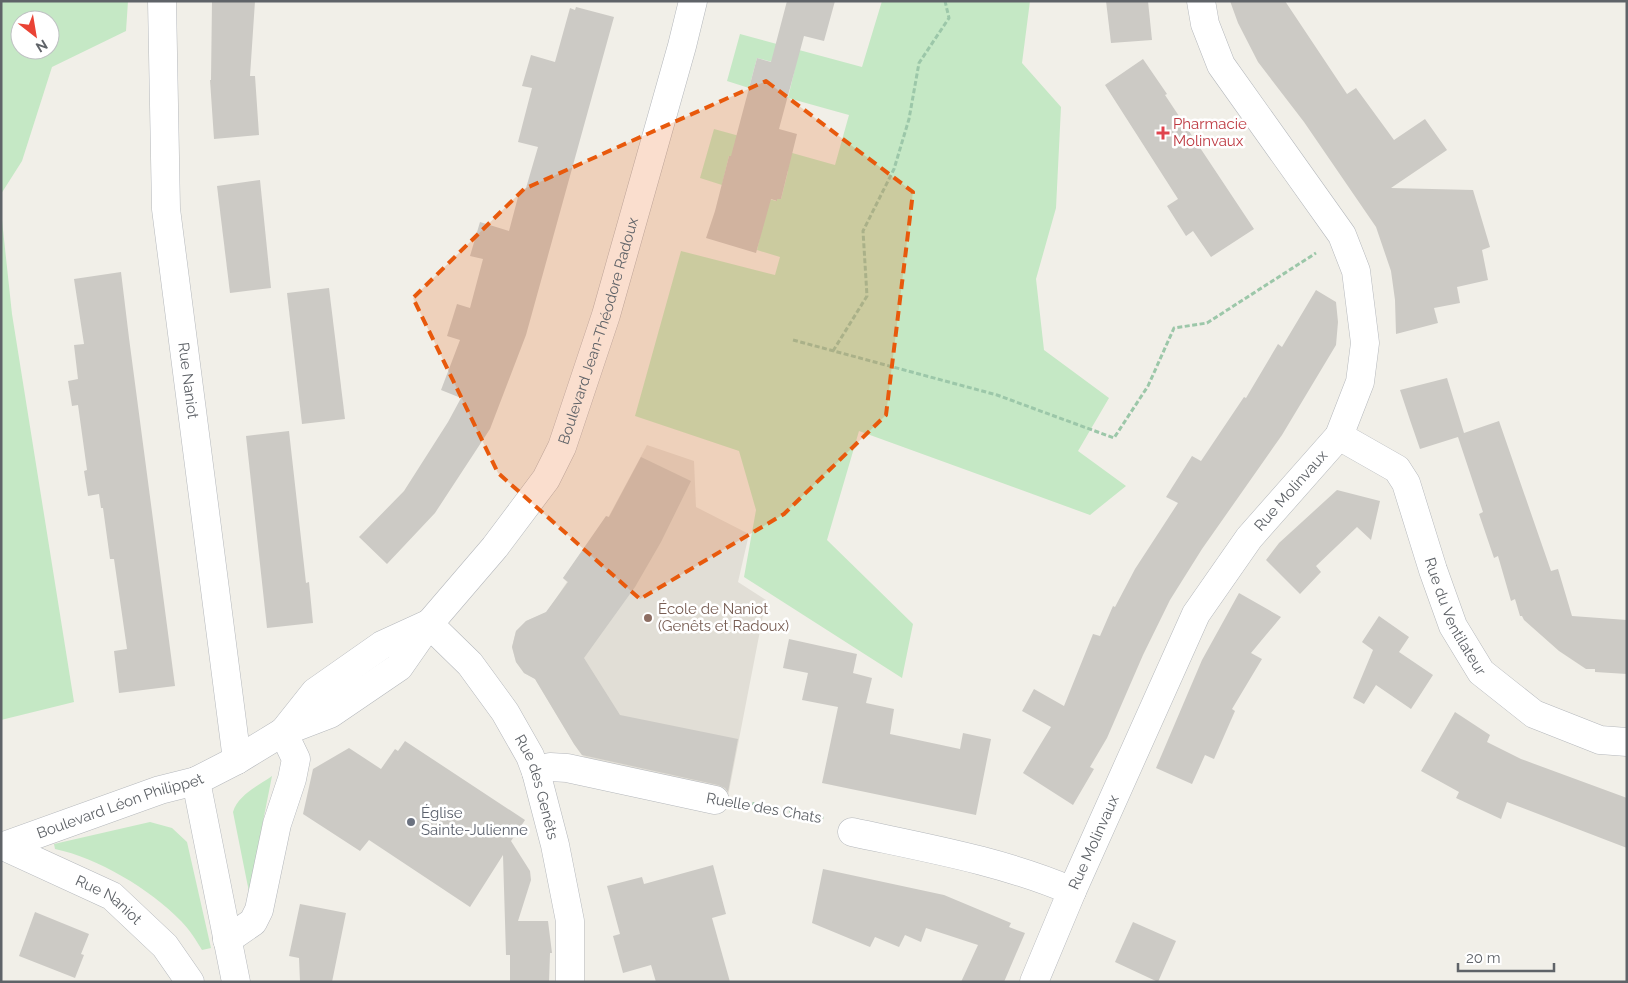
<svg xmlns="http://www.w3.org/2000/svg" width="1628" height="983" viewBox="0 0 1628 983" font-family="Raleway,sans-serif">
  <rect width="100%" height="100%" fill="#f1efe8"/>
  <polygon fill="#e1ded6" points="647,445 694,461 696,507 749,534 738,582 766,600 728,796 590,762 581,754 574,744 535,679 524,673 516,662 512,647 516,631 526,621 547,612 567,582 563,578 580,554 587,557"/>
  <g fill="#c5e8c5" fill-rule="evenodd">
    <path d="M1 1H128L126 31 52 67 22 161 1 194ZM20 20H50V50H20Z"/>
    <polygon points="882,1 1030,1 1022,63 1061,107 1056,208 1036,279 1044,350 1109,398 1078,451 1126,486 1090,515 859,431 827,540 913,624 902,678 744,577 756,510 739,451 635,416 681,251 775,275 780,257 757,250 763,223 766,198 776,201 777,199 781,199 788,171 729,156 722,185 700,178 714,129 779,147 778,149 835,165 849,115 788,98 795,68 757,58 749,88 727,81 740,34 862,67"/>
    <polygon points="1,211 12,314 74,702 1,720"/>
    <path d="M272 776 249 892 233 812C238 795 258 786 272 776Z"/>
    <path d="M150 822 172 828 187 842 211 948 202 950C196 940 189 929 181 921 150 889 98 858 55 849L54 844Z"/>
  </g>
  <g fill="#cccac5">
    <polygon points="212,1 255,1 250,76 255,76 259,135 214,139 210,80 211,80"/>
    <polygon points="787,1 835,1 824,41 804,36 779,129 797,134 781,199 777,199 777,201 771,199 756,253 706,238 715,211 729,156 731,156 757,58 771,62"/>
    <polygon points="1106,1 1148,1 1152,40 1111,43"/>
    <polygon points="1230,1 1285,1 1347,94 1356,88 1394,140 1425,119 1447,150 1391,188 1473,190 1490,247 1482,250 1488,280 1457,287 1460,303 1434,308 1438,323 1396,334 1395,300 1391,271 1376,227 1304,122 1258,62 1238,23"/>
    <polygon points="576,7 614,17 526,335 490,429 435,513 387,564 359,537 404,491 448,422 461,398 441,390 460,340 447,336 457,304 470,308 483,259 470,256 480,222 509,231 518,197 526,188 538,147 518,142 532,88 522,86 531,55 555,62 570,8 575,10"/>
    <polygon points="1143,59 1167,94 1165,95 1254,229 1211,257 1193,231 1186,236 1167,206 1178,199 1105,85"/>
    <polygon points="260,180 271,288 230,293 217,186"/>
    <polygon points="121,272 129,338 175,686 119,693 114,651 127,649 114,559 110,559 103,508 101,508 99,494 88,496 84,471 87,470 78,405 72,406 68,381 78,379 74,345 84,344 74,279"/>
    <polygon points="329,288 345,419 302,424 287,293"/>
    <polygon points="1316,290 1336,302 1338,322 1336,345 1282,435 1202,549 1170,600 1143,655 1107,738 1090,767 1094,769 1073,805 1023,773 1051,727 1022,711 1034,689 1064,706 1093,634 1100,636 1113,606 1115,607 1135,569 1178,503 1166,497 1192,456 1201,461 1244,397 1246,398 1278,344 1282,347"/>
    <polygon points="1447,378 1464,433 1499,421 1551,571 1558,569 1572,616 1627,620 1627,674 1595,672 1595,669 1586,669 1559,651 1524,620 1522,616 1520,616 1515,599 1511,601 1498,556 1494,558 1479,514 1483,512 1458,437 1420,449 1411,423 1400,390"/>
    <polygon points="289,431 306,583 309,582 313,623 267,628 246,436"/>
    <polygon points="641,457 691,481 661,542 635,587 584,658 620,715 738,739 728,792 725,788 718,785 582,755 574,744 535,679 524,673 516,662 512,647 516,631 526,621 546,612 568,582 563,578 606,516 609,517"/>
    <polygon points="1337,490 1380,501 1371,540 1357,527 1316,566 1321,572 1300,594 1266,560 1279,543"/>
    <polygon points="1239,593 1281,617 1251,653 1262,659 1232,709 1235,711 1214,759 1205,755 1192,784 1156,768 1202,660"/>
    <polygon points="1379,616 1409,637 1399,652 1433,675 1411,709 1376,685 1364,704 1353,698 1373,650 1362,642"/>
    <polygon points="789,639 857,654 853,673 872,678 866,703 894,709 890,734 960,749 963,733 991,739 976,815 822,783 838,707 802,700 808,673 783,668"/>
    <polygon points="1455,712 1490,735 1487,742 1521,759 1627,798 1627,848 1507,802 1501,819 1456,798 1459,792 1421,771"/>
    <polygon points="405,741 525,820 511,841 530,871 531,880 518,921 548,921 552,953 550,953 549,982 510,982 510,955 506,955 503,855 470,907 369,840 360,851 303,814 313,769 349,748 381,769 395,749 398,751"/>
    <polygon points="713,865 726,914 712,918 730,982 656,982 651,965 623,973 613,936 620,934 607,886 642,877 644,884"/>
    <polygon points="823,869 944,895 1011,923 1009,927 1025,933 1004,982 961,982 978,945 926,928 921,942 905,935 899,947 875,937 870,947 812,923"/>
    <polygon points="300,904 346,913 332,982 300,982 299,958 289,956"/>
    <polygon points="35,912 89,934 81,954 84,955 75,978 19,956"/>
    <polygon points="1133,922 1176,941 1158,982 1115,962"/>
  </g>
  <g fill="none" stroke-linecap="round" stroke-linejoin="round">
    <defs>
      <g id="minor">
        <path id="s1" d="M162 1 166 209 237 760"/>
        <path id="s2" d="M1339 436 1397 469 1406 483 1433 570 1453 626 1481 672 1534 714 1600 740 1627 742"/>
        <path id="s3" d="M429 624 470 664 505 712 530 756 536 772 555 845 570 921V982"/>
        <polyline points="284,731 315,692 382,645 428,624"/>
        <polyline points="536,772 550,767 567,768 715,800"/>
        <polyline points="196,781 236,982"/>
        <path d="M852 832C926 848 1002 861 1072 891"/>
        <path id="s4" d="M3 846 112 896 165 946 190 982"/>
        <path id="s5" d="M1 847 160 790 196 781 237 760 283 732 330 714 399 667 429 624 495 547 546 479 562 447 606 315 682 46 693 1"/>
        <polyline points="227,940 253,922 259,910 277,824 292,779 296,759 283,732"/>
        <path id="s6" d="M1034 982 1072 891 1196 614 1249 538 1339 436 1360 382 1365 343 1356 271 1342 235 1221 65 1205 24 1201 1"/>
      </g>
    </defs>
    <use href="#minor" stroke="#b5b8bc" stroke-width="29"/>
    <g stroke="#9cc7a9" stroke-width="3" stroke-dasharray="5 2.5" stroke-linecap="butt">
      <polyline points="793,340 997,395 1114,438 1148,386 1174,328 1207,323 1316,253"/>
      <polyline points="833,351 867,296 863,231 894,169 909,119 919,63 949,18 945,1"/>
      <polyline points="745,802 825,818"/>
    </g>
    <use href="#minor" stroke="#fff" stroke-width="28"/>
  </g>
  <path fill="#e8590c" fill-opacity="0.2" stroke="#e8590c" stroke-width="4" stroke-dasharray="10 6" stroke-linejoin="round" d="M766 81 913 192 886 415 784 514 640 599 498 473 413 298 524 189Z"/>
  <path fill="#e0444e" stroke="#fff" stroke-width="2" d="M1160.5 125.5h5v5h5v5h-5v5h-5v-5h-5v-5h5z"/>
  <circle fill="#8d6e63" stroke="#fff" stroke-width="2" cx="648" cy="618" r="5"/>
  <circle fill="#6b7280" stroke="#fff" stroke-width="2" cx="411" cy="822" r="5"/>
  <g text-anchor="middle" stroke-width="5" stroke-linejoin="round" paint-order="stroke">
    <g font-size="15" fill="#be3a42" stroke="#fff" text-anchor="start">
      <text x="1173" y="129">Pharmacie<tspan x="1173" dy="17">Molinvaux</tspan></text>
    </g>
    <g font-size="15" fill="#5f6368" stroke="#fff">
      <text dy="5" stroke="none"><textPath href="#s5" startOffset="836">Boulevard Jean-Théodore Radoux</textPath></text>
      <text dy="5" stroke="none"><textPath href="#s1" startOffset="381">Rue Naniot</textPath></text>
      <text dy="5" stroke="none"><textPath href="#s6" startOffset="558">Rue Molinvaux</textPath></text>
      <text dy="5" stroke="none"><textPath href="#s2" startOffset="226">Rue du Ventilateur</textPath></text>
      <text dy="5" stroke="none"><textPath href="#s3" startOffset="199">Rue des Genêts</textPath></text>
      <text dy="5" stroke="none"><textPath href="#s5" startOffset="126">Boulevard Léon Philippet</textPath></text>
      <text transform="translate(764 808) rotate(10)" y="5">Ruelle des Chats</text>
      <text dy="5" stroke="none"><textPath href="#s6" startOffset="152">Rue Molinvaux</textPath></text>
      <text dy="5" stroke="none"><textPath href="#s4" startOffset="119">Rue Naniot</textPath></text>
    </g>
    <g font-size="15" fill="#785e54" stroke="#fff" text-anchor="start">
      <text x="658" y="614">École de Naniot<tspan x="658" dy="17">(Genêts et Radoux)</tspan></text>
    </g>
    <g font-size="15" fill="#5b616d" stroke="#fff" text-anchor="start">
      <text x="421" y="818">Église<tspan x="421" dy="17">Sainte-Julienne</tspan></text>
    </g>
  </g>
  <rect width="1628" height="983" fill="none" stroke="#5f6368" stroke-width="5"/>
  <g transform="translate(35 35) rotate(149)"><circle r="24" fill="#ffffff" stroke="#bfc1c3"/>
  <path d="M0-4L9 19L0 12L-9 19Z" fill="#ea4335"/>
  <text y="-8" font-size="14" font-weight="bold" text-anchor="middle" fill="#5f6368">N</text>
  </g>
  <path d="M1458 963v8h96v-8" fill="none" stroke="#5f6368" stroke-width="2.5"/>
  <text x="1466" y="963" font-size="15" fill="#5f6368" stroke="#ffffff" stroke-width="4" paint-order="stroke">20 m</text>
</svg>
